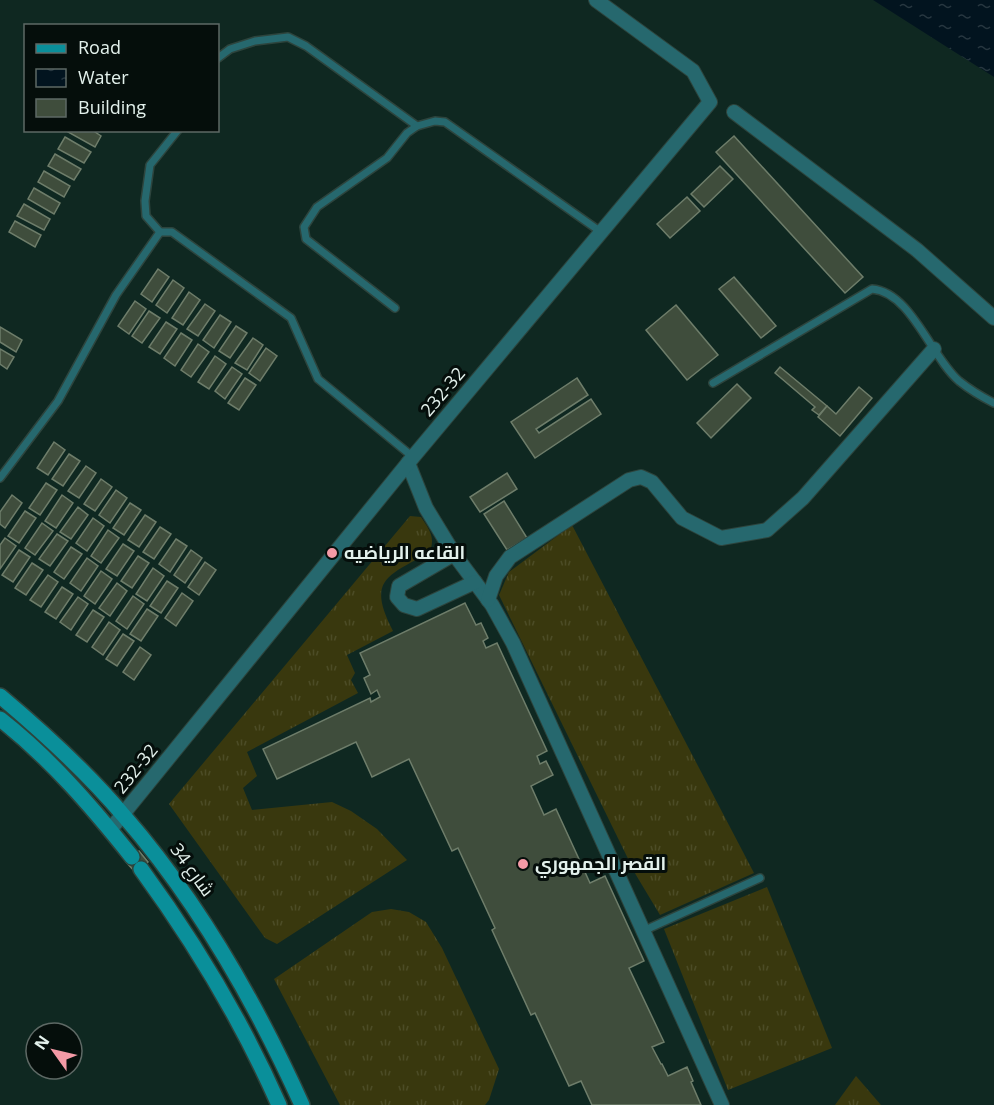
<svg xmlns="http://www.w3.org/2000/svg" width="994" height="1105" viewBox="0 0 994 1105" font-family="'Open Sans',Cairo,sans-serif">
  <defs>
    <pattern id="grass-tufts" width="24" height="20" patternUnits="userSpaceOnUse" patternTransform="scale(1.5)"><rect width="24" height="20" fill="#39380e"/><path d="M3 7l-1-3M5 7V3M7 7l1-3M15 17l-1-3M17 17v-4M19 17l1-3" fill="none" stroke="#4c4c26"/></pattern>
    <pattern id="water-ripples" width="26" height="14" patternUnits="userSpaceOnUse" patternTransform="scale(1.5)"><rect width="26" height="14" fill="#02141f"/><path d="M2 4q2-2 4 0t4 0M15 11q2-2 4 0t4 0" fill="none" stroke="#273740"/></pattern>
  </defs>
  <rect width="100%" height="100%" fill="#0f2821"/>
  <g fill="url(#grass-tufts)">
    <path d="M410 516 421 517C430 531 435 536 430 552 388 576 366 579 393 631L347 655 355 673 351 680 358 693 247 752 257 776 243 788 252 810 332 802 351 811 377 829 407 860 277 944 265 938 169 804Z"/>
    <polygon points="572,525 754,873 660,915 636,875 499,595 509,572"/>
    <polygon points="767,887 832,1048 728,1090 664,929"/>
    <polygon points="391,909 409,912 426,922 442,948 499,1069 489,1100 485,1105 340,1105 274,979 372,912"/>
    <polygon points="856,1076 881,1105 835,1105"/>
  </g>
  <polygon fill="url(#water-ripples)" points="873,0 994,0 994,77"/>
  <g fill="#3f4d3c" stroke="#6e7d6a" stroke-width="1.5">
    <polygon points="69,130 92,130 101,136 95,147 68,132"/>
    <polygon points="734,136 863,277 845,293 716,152"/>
    <polygon points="65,137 91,152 84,163 58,149"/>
    <polygon points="55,154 81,169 74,180 48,166"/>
    <polygon points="720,166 733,179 704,207 691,194"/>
    <polygon points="44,171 70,186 64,197 38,182"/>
    <polygon points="34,188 60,203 54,214 28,199"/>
    <polygon points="687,197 700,211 670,238 657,224"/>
    <polygon points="24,204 50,219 44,230 17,216"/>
    <polygon points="15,221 41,235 35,247 9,232"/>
    <polygon points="158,269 169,277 152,302 141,294"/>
    <polygon points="734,277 776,326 761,338 719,289"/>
    <polygon points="173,280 184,288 167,313 156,305"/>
    <polygon points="189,292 200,300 183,325 172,318"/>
    <polygon points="135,301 146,309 129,334 118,326"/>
    <polygon points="205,304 215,311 198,336 187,329"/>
    <polygon points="676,305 718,355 687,380 646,330"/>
    <polygon points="149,311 160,318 142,343 132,336"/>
    <polygon points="220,315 231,322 214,348 203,340"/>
    <polygon points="166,322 177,329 160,354 149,347"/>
    <polygon points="236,326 247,333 230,358 219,351"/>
    <polygon points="0,327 22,340 16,352 0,342"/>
    <polygon points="181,333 192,340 175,366 164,358"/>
    <polygon points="253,338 263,345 247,370 235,363"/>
    <polygon points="198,344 209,352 191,377 181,370"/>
    <polygon points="266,348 277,356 260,381 249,373"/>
    <polygon points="0,349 14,357 7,369 0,364"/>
    <polygon points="215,356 226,364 209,389 198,382"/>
    <polygon points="232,367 242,374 225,399 215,391"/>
    <polygon points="780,367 827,406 819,415 812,410 815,407 775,373"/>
    <polygon points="245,378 256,385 239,410 228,403"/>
    <polygon points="577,378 588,395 536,429 539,433 591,399 601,414 535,458 511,422"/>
    <polygon points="737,384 751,398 711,438 697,423"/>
    <polygon points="859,387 872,398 840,436 818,417 827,406 836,414"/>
    <polygon points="54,442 65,450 48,475 37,468"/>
    <polygon points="69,454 80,461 63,486 52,479"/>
    <polygon points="86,466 96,473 79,498 68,491"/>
    <polygon points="507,473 517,489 480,512 470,497"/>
    <polygon points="101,479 112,487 95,511 84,504"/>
    <polygon points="46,483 57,490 40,515 29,508"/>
    <polygon points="116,490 127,498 110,523 99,515"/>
    <polygon points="12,495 22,503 5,528 0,524 0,512"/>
    <polygon points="62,495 73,503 56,528 45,521"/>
    <polygon points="504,501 527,538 507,550 484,514"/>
    <polygon points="130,503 141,510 124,535 113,528"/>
    <polygon points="78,507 88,515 71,539 60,532"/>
    <polygon points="25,511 36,518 19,543 8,536"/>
    <polygon points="145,515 156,522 139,547 128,540"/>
    <polygon points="93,518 104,526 87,551 76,543"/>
    <polygon points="42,523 53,531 35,555 25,548"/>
    <polygon points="160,527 171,534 154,559 143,552"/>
    <polygon points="108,530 119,538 101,563 91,556"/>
    <polygon points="57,534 68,541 50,566 39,559"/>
    <polygon points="5,538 16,546 0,569 0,545"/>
    <polygon points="176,539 187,546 170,572 159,564"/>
    <polygon points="123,544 134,551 117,576 106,569"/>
    <polygon points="71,547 82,554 64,579 54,572"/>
    <polygon points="19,550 30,557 13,582 2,575"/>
    <polygon points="191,550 202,558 185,583 174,575"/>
    <polygon points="138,556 149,563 132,588 121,581"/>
    <polygon points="87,558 98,566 81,591 70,583"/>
    <polygon points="205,562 216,570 199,595 188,587"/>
    <polygon points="32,563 43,570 26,595 15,588"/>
    <polygon points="153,568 164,576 147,601 136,594"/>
    <polygon points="101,571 112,579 95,604 84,596"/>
    <polygon points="48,575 58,582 41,607 30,600"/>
    <polygon points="167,581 178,588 161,613 150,606"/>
    <polygon points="117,583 127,591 110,616 99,608"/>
    <polygon points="62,587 73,594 56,619 45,612"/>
    <polygon points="182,593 193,601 176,626 165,618"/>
    <polygon points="133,596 144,604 127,629 116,621"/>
    <polygon points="78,597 88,604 71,630 60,622"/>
    <polygon points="465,603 476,625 481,623 488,638 483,641 486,648 497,643 547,751 537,756 540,764 546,761 553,775 531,786 544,815 556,809 590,883 605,876 644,961 629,968 664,1042 652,1047 661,1064 662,1064 668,1076 687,1067 693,1081 691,1082 701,1105 592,1105 581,1081 569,1086 535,1013 531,1015 492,930 495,928 458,848 452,851 409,759 372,777 356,742 277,779 263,749 370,698 371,702 380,697 377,690 371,694 364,678 370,675 360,653"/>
    <polygon points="147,609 158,616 141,641 130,634"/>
    <polygon points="93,610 104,617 87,642 76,635"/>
    <polygon points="109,622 120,630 103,655 92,647"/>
    <polygon points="123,634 134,641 117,666 106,659"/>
    <polygon points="140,647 151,655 134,680 123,672"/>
    <polygon points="139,851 148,862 136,873 126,862"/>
  </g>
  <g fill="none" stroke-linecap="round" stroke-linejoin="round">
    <defs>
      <g id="service">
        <polyline points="218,58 230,49 255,41 288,37 306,46 417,126"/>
        <polyline points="160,232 146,216 145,201 150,165 178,130"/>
        <polyline points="395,308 306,239 304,227 317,207 387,158 407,133 417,126 435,121 445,122 601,232"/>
        <path d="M713 383 872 289C911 292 931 357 959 381 969 389 982 397 994 403"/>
        <polyline points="0,478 58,401 116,295 160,232 172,232 291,318 318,379 413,457"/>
        <polyline points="643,931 760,878"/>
      </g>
      <g id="minor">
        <polyline points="734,112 917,250 994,318"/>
        <polyline points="408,463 426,508 454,554 492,605 513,643 722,1105"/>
        <polyline points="454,554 399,586 397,597 404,605 417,609 475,582"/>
        <polyline points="488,600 496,576 510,557 629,480 641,477 652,482 682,518 721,538 767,530 803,498 934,349"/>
        <polyline points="110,830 413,457 710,102 693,71 596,0"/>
      </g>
      <g id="secondary">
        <path d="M0 696C44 733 87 772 124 816 199 902 255 1001 302 1105"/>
        <path d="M0 719C51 759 92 807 132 857"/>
        <path d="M141 869C195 943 242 1021 279 1105"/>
      </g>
    </defs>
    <use href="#service" stroke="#2d443d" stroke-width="10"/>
    <use href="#minor" stroke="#2d443d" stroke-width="16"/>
    <use href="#secondary" stroke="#2d443d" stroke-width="18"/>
    <use href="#service" stroke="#26686e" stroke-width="7"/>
    <use href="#minor" stroke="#26686e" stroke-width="14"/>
    <use href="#secondary" stroke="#0a8f9a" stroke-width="15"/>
  </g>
  <g fill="#f49aa6" stroke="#050e0b" stroke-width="2">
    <circle cx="332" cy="553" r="6"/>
    <circle cx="523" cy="864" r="6"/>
  </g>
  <g text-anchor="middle" stroke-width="6" stroke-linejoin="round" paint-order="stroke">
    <g font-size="18" fill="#e3f1ec" stroke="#050e0b">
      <text transform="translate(443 392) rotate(-50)" y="6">232-32</text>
      <text transform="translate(136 769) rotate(-51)" y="6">232-32</text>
      <text transform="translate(192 870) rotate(54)" y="6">شارع 34</text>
    </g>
    <g font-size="18" font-weight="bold" fill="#e3f1ec" stroke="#050e0b" text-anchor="start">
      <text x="344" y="559">القاعه الرياضيه</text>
      <text x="535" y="870">القصر الجمهوري</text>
    </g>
  </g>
  <rect x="24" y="24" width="195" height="108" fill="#050e0b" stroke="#5e6965" stroke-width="1.5"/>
  <rect x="36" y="44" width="30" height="9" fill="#0a8f9a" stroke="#5e6965" stroke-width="1.5"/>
  <text x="78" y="54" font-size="18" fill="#e3f1ec">Road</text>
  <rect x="36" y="69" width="30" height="18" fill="url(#water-ripples)" stroke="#5e6965" stroke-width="1.5"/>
  <text x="78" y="84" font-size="18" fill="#e3f1ec">Water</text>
  <rect x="36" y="99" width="30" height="18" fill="#3f4d3c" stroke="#5e6965" stroke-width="1.5"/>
  <text x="78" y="114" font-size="18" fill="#e3f1ec">Building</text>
  <g transform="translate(54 1051) rotate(304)"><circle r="28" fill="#050e0b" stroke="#5e6965" stroke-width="1.5"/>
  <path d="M0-4.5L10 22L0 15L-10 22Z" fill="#f49aa6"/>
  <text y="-9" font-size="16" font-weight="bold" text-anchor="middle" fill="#e3f1ec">N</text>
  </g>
</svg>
